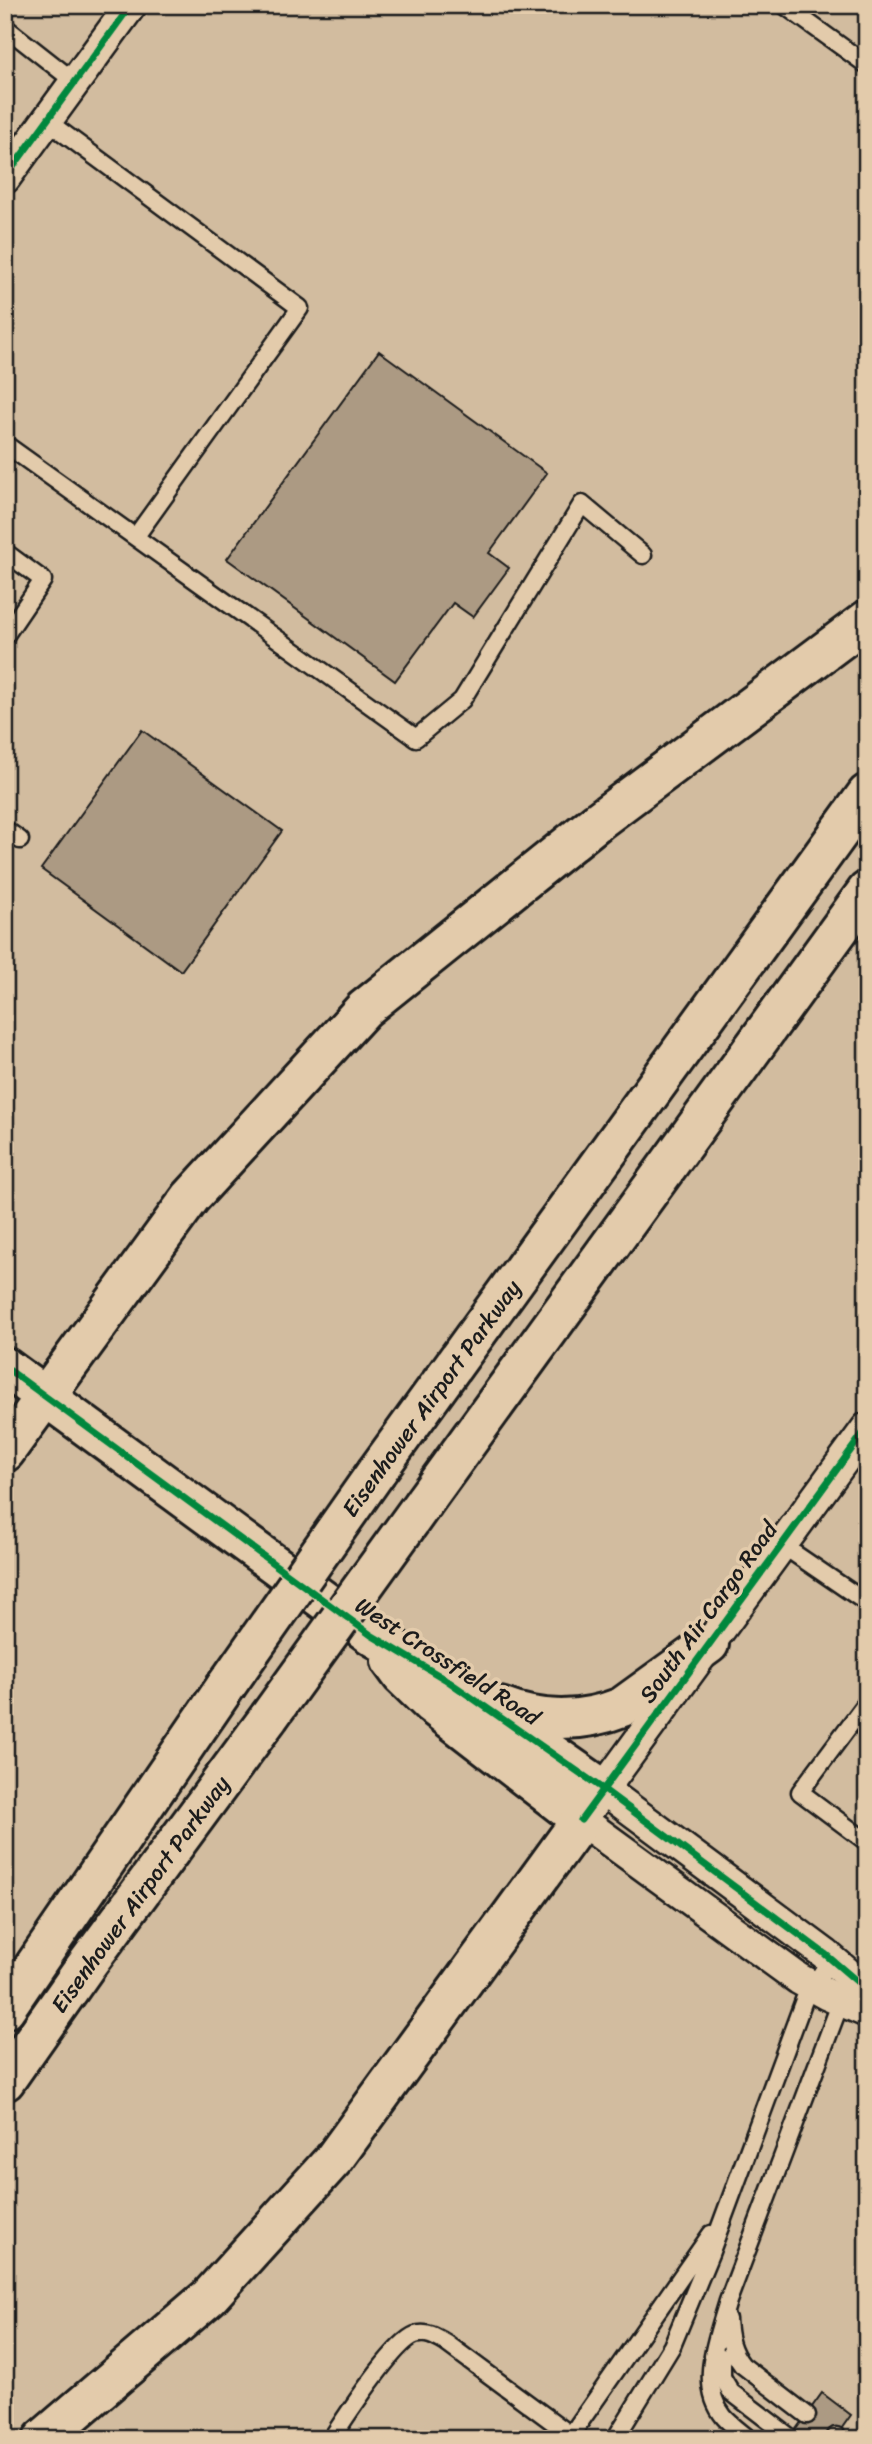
<svg xmlns="http://www.w3.org/2000/svg" width="872" height="2444" viewBox="0 0 872 2444" font-family="Sriracha,sans-serif">
  <rect width="100%" height="100%" fill="#e3cbab"/>
  <filter id="ink" filterUnits="userSpaceOnUse"><feTurbulence type="fractalNoise" baseFrequency=".0143" numOctaves="2"/><feDisplacementMap in="SourceGraphic" scale="14" xChannelSelector="R" yChannelSelector="G"/><feConvolveMatrix kernelMatrix="1 2 1 2 8 2 1 2 1" color-interpolation-filters="sRGB"/></filter>
  <g filter="url(#ink)">
    <rect fill="#d2bc9f" x="5" y="5" width="862" height="2434"/>
    <g fill="#ac9a83" stroke="#1c1c1c" stroke-width="2">
      <polygon points="379,351 547,473 489,553 509,568 473,617 453,603 395,681 227,559"/>
      <polygon points="142,730 282,831 181,971 41,869"/>
      <polygon points="822,2393 851,2415 834,2439 789,2439"/>
    </g>
    <g fill="none" stroke-linecap="round" stroke-linejoin="round">
      <defs>
        <g id="service">
          <polyline points="784,5 867,65"/>
          <polyline points="5,27 75,82"/>
          <polyline points="47,121 300,308 136,536"/>
          <polyline points="5,444 416,738 462,700 582,504 643,555"/>
          <polyline points="5,552 43,580 5,636"/>
          <polyline points="5,829 20,840"/>
          <polyline points="782,1545 867,1603"/>
          <polyline points="867,1702 800,1792 867,1842"/>
          <path d="M727 2319C728 2337 731 2351 742 2365L807 2415"/>
          <polyline points="722,2357 722,2377 731,2392 790,2437"/>
          <polyline points="571,2435 711,2234"/>
          <polyline points="836,2436 839,2439"/>
          <path d="M331 2439C346 2417 393 2343 415 2335 426 2331 436 2337 446 2343L576 2439"/>
          <polyline points="615,2439 672,2346 710,2254 804,2000 831,1959"/>
          <path d="M749 2439C741 2432 731 2425 724 2417 697 2385 718 2336 728 2301L843 1996"/>
        </g>
        <g id="minor">
          <polyline points="5,178 131,5"/>
          <polyline points="867,1428 581,1820 799,1979 828,1995 867,2012"/>
          <polyline points="603,1789 825,1954 867,1990"/>
        </g>
        <g id="tertiary">
          <polyline points="5,1367 371,1635 445,1679 603,1789"/>
          <polyline points="391,1661 402,1676 431,1704 581,1820"/>
          <path d="M500 1707C541 1723 582 1723 622 1707L709 1644"/>
        </g>
        <g id="secondary">
          <polyline points="5,1452 191,1197 364,1009 598,821 867,620"/>
          <polyline points="377,1471 867,794"/>
          <polyline points="424,1502 867,891"/>
          <polyline points="5,2009 226,1686"/>
          <polyline points="5,2081 85,1967 269,1717"/>
          <polyline points="43,2439 209,2297 334,2159 581,1820"/>
        </g>
      </defs>
      <use href="#service" stroke="#1c1c1c" stroke-width="21"/>
      <use href="#minor" stroke="#1c1c1c" stroke-width="35"/>
      <use href="#tertiary" stroke="#1c1c1c" stroke-width="44"/>
      <use href="#secondary" stroke="#1c1c1c" stroke-width="44"/>
      <use href="#service" stroke="#e3cbab" stroke-width="16"/>
      <use href="#minor" stroke="#e3cbab" stroke-width="30"/>
      <use href="#tertiary" stroke="#e3cbab" stroke-width="38"/>
      <use href="#secondary" stroke="#e3cbab" stroke-width="38"/>
      <defs>
        <g id="secondary-bridge">
          <polyline points="226,1686 377,1471"/>
          <polyline points="269,1717 424,1502"/>
        </g>
      </defs>
      <use href="#secondary-bridge" stroke="#1c1c1c" stroke-width="44" stroke-linecap="butt"/>
      <use href="#secondary-bridge" stroke="#e3cbab" stroke-width="38"/>
      <defs>
        <g id="cycleway">
          <polyline points="5,178 131,5"/>
          <polyline points="5,1367 371,1635 445,1679 603,1789 825,1954 867,1990"/>
          <polyline points="581,1820 867,1428"/>
        </g>
      </defs>
      <use href="#cycleway" stroke="#e3cbab" stroke-width="11"/>
      <use href="#cycleway" stroke="#00873e" stroke-width="7"/>
    </g>
  </g>
  <g text-anchor="middle" stroke-width="7" stroke-linejoin="round" paint-order="stroke">
    <g font-size="23" fill="#1c1c1c" stroke="#e3cbab">
      <text transform="translate(431 1398) rotate(-54)" y="8">Eisenhower Airport Parkway</text>
      <text transform="translate(708 1612) rotate(-54)" y="8">South Air Cargo Road</text>
      <text transform="translate(448 1661) rotate(33)" y="8">West Crossfield Road</text>
      <text transform="translate(140 1894) rotate(-54)" y="8">Eisenhower Airport Parkway</text>
    </g>
  </g>
  <rect width="872" height="2444" fill="none" stroke="#e3cbab" stroke-width="28"/>
  <rect x="14" y="14" width="844" height="2416" fill="none" stroke="#1c1c1c" stroke-width="2.5" filter="url(#ink)"/>
</svg>
